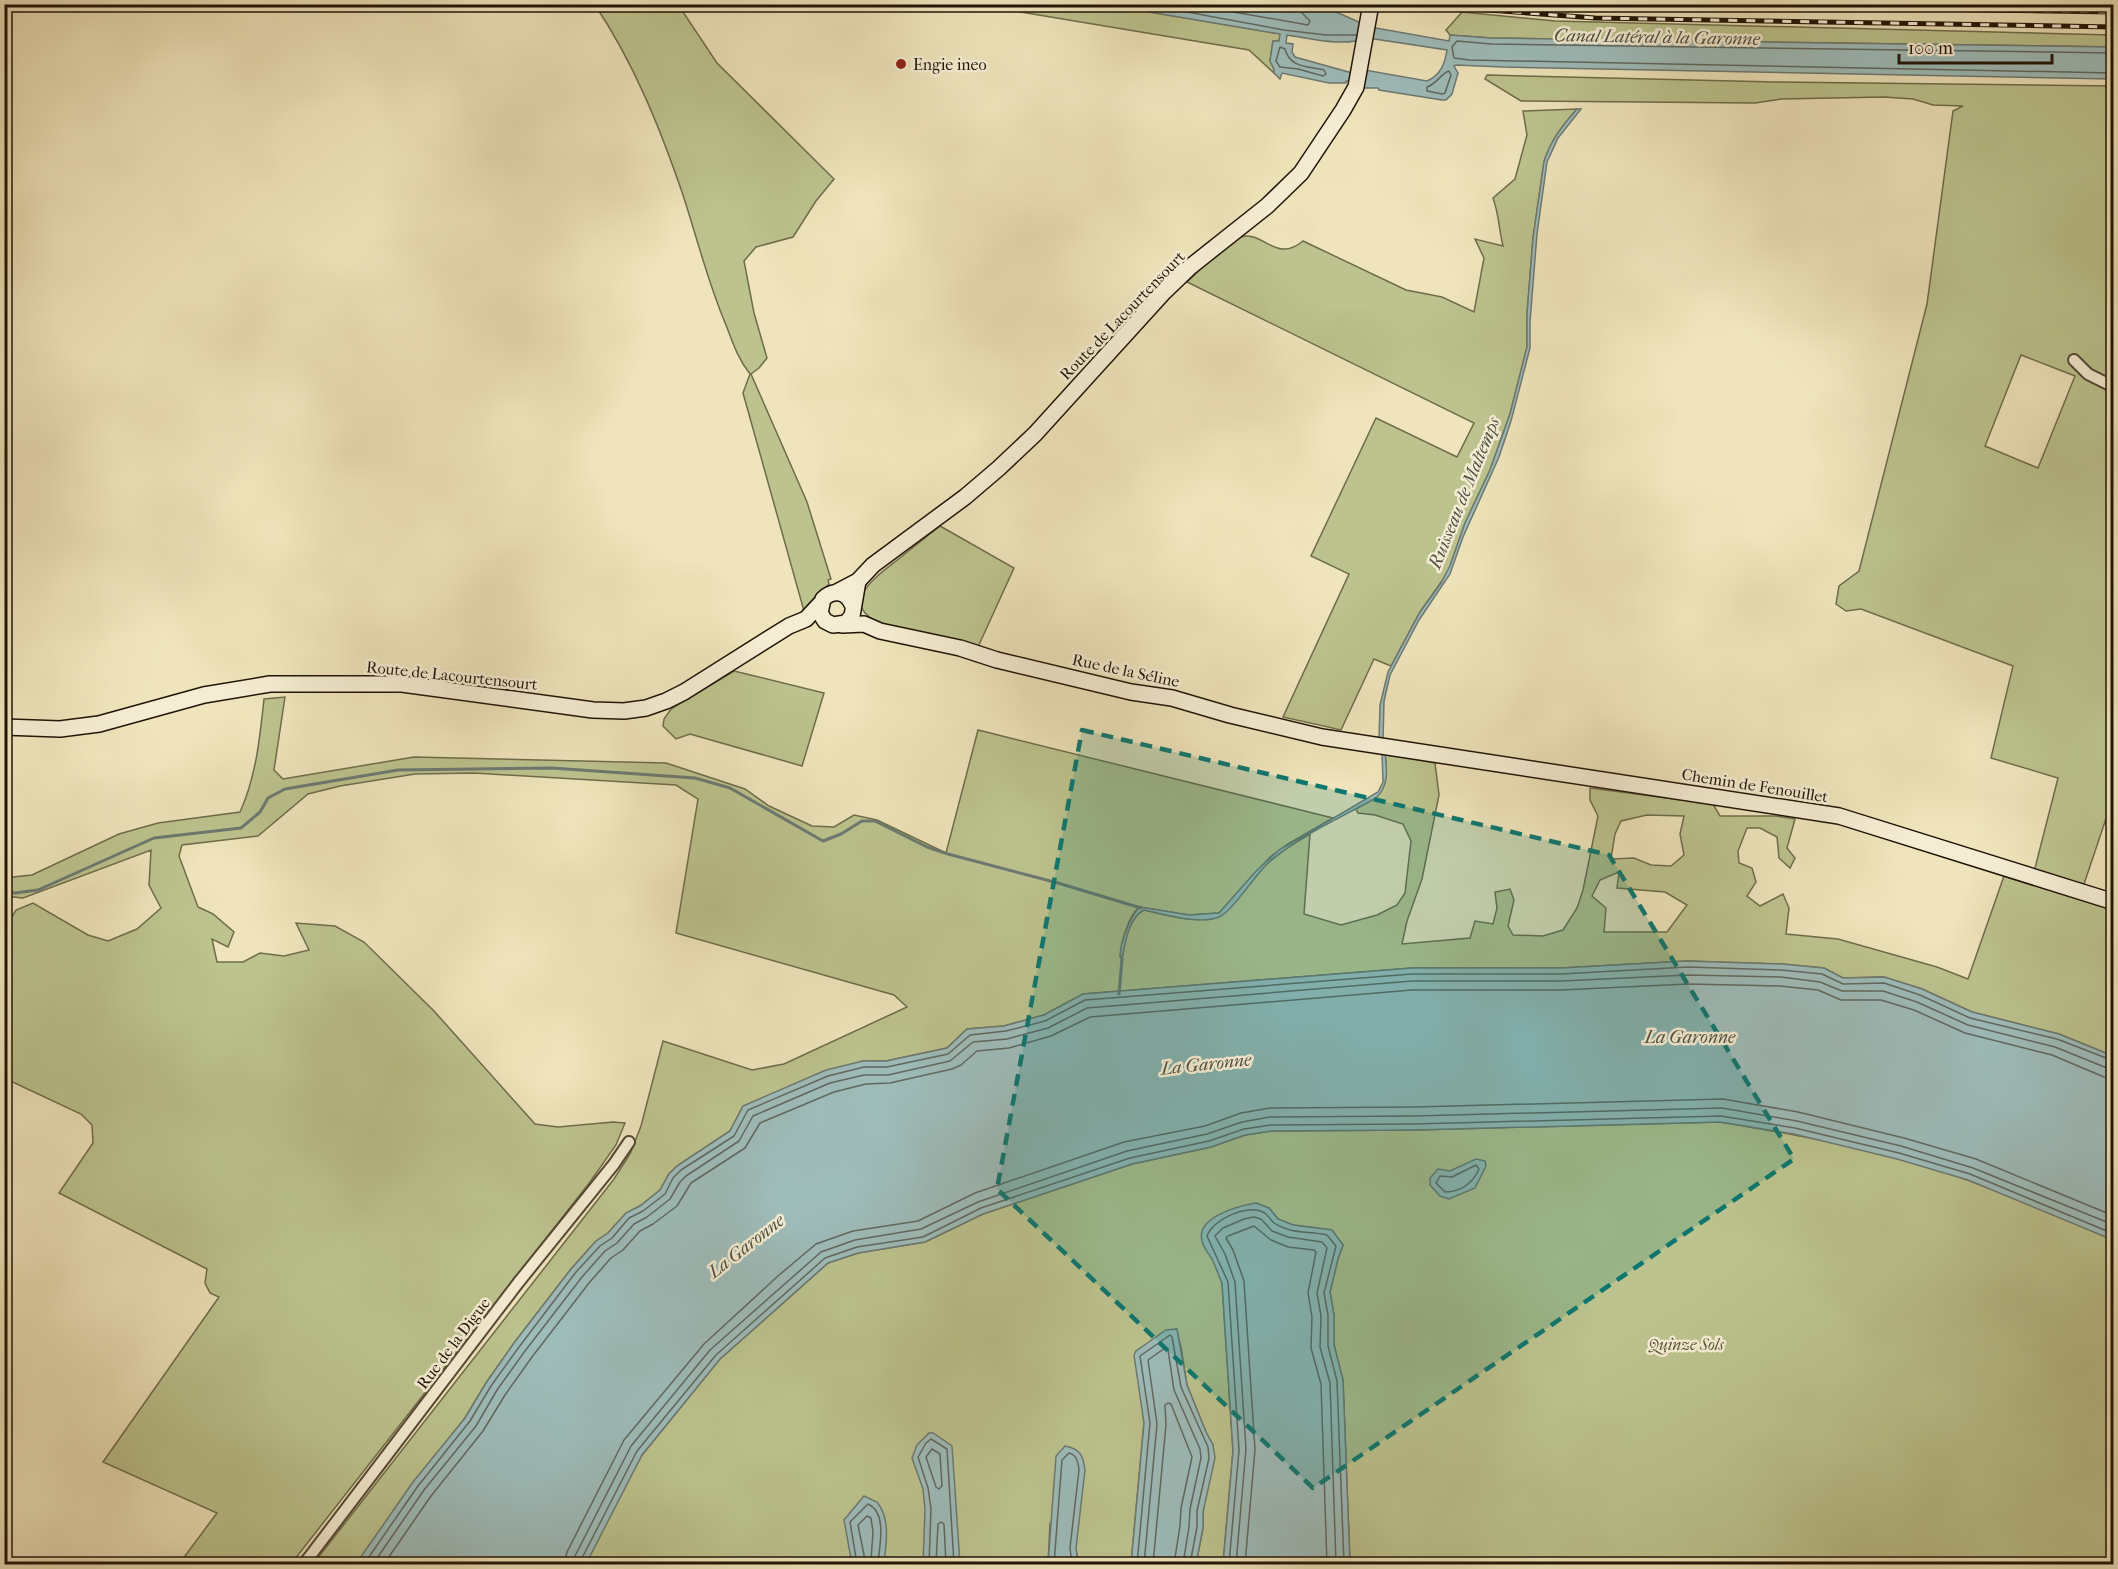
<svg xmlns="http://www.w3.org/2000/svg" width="2118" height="1569" viewBox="0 0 2118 1569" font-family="'IM FELL French Canon',serif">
  <rect width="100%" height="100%" fill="#efe4bb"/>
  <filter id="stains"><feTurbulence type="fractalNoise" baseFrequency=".00333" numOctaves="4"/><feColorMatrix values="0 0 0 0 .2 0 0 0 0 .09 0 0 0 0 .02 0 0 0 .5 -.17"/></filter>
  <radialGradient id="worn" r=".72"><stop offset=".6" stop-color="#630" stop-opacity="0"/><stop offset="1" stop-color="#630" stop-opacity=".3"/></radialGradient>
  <g fill="#bcc38e" stroke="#6e6c4a" stroke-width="1.5" fill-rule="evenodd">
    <path d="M595 5H681V9L717 63 834 179 816 201 793 237 756 247 744 261 754 313 767 358 759 368 751 374 807 502 831 579 828 580 829 584 804 611 743 393 750 374C738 359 733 343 726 325 708 283 697 238 683 195 660 128 634 63 595 5Z"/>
    <polygon points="979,5 1108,5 1281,34 1279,41 1273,41 1270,61 1274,69 1274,73 1249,50"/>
    <polygon points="1462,12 1555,21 2112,35 2114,47 1491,38 1450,35 1446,30"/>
    <path d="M1487 75 1775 82 2113 86 2114 795 2083 887 2034 872 2058 778 1991 758 2013 666 1861 609 1846 611 1836 604 1839 586 1859 571 1927 304 1953 111 1963 106 1933 105 1913 99 1884 97 1781 99 1755 103 1521 101 1485 79ZM2021 355 2075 376 2038 468 1985 446Z"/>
    <path d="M1577 109C1563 125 1550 141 1544 162L1533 238 1527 314V347L1510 414 1490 470 1465 523 1450 566 1444 578 1420 612 1391 666 1374 659 1341 730 1283 717 1349 574 1311 556 1376 418 1457 457 1474 423 1187 282C1197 273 1227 243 1237 238 1263 227 1274 265 1303 241L1406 290 1442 297 1474 312 1484 258 1475 239 1503 246C1499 230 1499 214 1493 198L1515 179 1527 135 1523 111Z"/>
    <path d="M940 526 1014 568 978 647 881 624C838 604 873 579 896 561 911 549 925 538 940 526Z"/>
    <polygon points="734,671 824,693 802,766 690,734 676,739 663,726 664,719 671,709"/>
    <path d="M285 697 274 770 283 779 414 757 666 763 745 789 769 806 812 826 834 827 854 815 877 820 946 853 978 730 1333 818 1288 844 1270 857 1219 913 1189 915 1139 907C1128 917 1121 942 1120 957L1122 959C1124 944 1129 917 1144 910 1167 915 1194 924 1217 917 1230 913 1254 877 1265 866 1278 853 1294 843 1310 834L1304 914 1341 925 1377 915 1397 905 1405 893 1411 841 1403 824 1375 815 1358 813 1356 809C1385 792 1389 788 1385 753L1435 763 1439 795 1422 879 1407 921 1402 944 1470 938 1475 921 1493 924 1497 908 1495 892 1510 889 1514 900 1508 926 1513 935 1543 936 1563 930 1577 908 1583 890 1598 816 1590 800V788L1713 804 1720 816H1776L1795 819 1787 848 1795 858 1790 868 1779 858 1777 837 1760 828H1747L1738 851 1739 863 1752 868 1756 882 1747 896 1760 906 1783 894 1789 908 1786 934 1838 939 1937 967 1968 979 2004 876 2113 910V1056L2059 1034 1972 1012 1922 989 1884 977 1843 978 1824 968 1782 964 1687 961 1561 968H1412L1083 994 1044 1015 1004 1026 967 1029 947 1048 886 1061H863L743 1106 730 1131 677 1166 669 1174 660 1190 640 1206 626 1213 608 1233 596 1241 571 1269 514 1343 486 1383 465 1418 380 1530 356 1564H313L614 1179 630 1154 641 1126 663 1041 752 1070 784 1064 907 1007 894 995 676 933 698 799 676 785 474 773 415 774 340 786 308 794 258 836 182 845 179 856 198 907 213 914 234 932 228 947 212 939 217 962H243L260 953 284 956 309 950 296 923 335 926 364 942 434 1011 535 1124 558 1127 613 1122 625 1123 616 1145 590 1182 291 1564H179L217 1513 103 1462 219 1297 210 1293 205 1283 207 1269 59 1193 93 1143 92 1125 81 1114 4 1078 5 928 16 910 33 903 88 935 108 941 137 929 161 908 149 885 151 850 23 898 5 896 4 878 32 875 119 834 158 823 240 812C256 777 260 737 264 699ZM1647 815 1684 816 1680 834 1684 855 1671 866 1651 865 1634 858 1611 859 1615 834 1621 821ZM1619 872 1617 888 1665 892 1687 905 1667 932H1604L1606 908 1592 896 1600 880Z"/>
    <path d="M1720 1122C1803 1136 1891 1151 1970 1181 2018 1199 2066 1220 2113 1240V1564H1350L1343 1380 1334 1345V1315L1330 1292 1338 1259 1343 1245 1331 1230 1293 1225 1278 1219 1269 1208 1203 1244 1213 1259 1222 1283 1233 1451 1223 1564H1196L1203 1528V1512L1213 1445 1206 1432 1187 1385 1181 1347 1176 1329 1136 1351 1144 1423 1131 1564H1078L1076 1548 1050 1524 1048 1564H582L642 1455 719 1360 828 1263 858 1253 925 1242 983 1214 1132 1164 1211 1147 1245 1135 1271 1131 1415 1130Z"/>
  </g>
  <g fill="#9ebcba" stroke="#6c7972" stroke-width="1.5" fill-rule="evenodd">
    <path d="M1108 5H1299L1334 11 1370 27 1449 41 1450 35 1491 38 2113 47V79L1503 67 1456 65 1454 66 1458 73 1452 94 1446 100H1442L1379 90 1378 88H1365L1362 83 1346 81V83H1329L1282 73 1280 79 1274 73V69L1270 61 1273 41H1279L1280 34ZM1287 35C1313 39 1343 47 1368 38L1447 50C1445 63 1441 75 1427 81L1365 70 1363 76 1295 57 1292 52 1293 44 1286 43Z"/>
    <path d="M1577 109H1581L1558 138 1547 162 1537 234 1530 322V348L1511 421 1499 457 1463 537 1450 574 1419 620 1390 675 1384 701 1383 742 1379 741 1380 705 1388 672 1420 612 1441 583 1450 566 1465 523 1490 470 1510 414 1527 347V314L1533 238 1544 162C1550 141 1563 125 1577 109Z"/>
    <path d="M1382 753H1385C1387 769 1389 786 1376 798 1340 818 1301 835 1270 861 1255 874 1235 908 1221 916 1202 926 1164 914 1144 910 1129 917 1124 945 1122 960 1116 950 1131 915 1140 907L1189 915 1219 913 1257 870 1279 850 1378 792 1383 782Z"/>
    <polygon points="1687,961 1782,964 1824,968 1843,978 1884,977 1922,989 1972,1012 2059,1034 2113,1056 2113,1240 1968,1180 1897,1159 1794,1134 1720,1122 1415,1130 1271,1131 1245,1135 1211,1147 1132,1164 983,1214 925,1242 858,1253 828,1263 720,1359 642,1455 586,1564 356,1564 413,1482 465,1418 486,1383 514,1343 571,1269 596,1241 608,1233 626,1213 640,1206 660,1190 669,1174 677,1166 730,1131 743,1106 826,1070 863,1061 886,1061 947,1048 967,1029 1004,1026 1044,1015 1083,994 1412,968 1561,968"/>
    <polygon points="1476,1159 1485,1161 1486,1166 1475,1188 1449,1199 1440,1196 1430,1185 1430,1178 1438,1169 1450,1171"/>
    <path d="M1256 1203 1269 1208 1278 1219 1293 1225 1332 1230 1343 1245 1338 1259 1330 1292 1334 1315V1345L1343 1380 1350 1564H1223L1233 1451 1222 1283C1219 1276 1216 1268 1213 1261 1210 1255 1205 1250 1203 1244 1192 1218 1238 1206 1256 1203Z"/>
    <polygon points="1177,1329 1187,1385 1206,1432 1213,1445 1215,1458 1203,1512 1203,1528 1196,1564 1131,1564 1144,1423 1134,1355 1136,1351 1166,1330"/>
    <polygon points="929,1433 933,1433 952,1446 960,1564 923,1564 925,1509 923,1489 912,1458 917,1445"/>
    <path d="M1065 1446C1080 1449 1083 1455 1085 1470L1076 1548 1078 1564H1048L1056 1456Z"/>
    <path d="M864 1496 877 1502C891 1519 886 1544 884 1564H852L844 1520Z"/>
  </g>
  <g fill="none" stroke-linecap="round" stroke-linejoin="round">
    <g stroke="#5f6860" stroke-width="1.5">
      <polyline points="1144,4 1284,30 1326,35 1356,35"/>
      <polyline points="1188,4 1308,25 1310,21 1302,13 1301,4"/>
      <path d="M1280 47 1285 49C1290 68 1307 66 1324 70L1326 74 1323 76 1298 69 1280 67 1276 61Z"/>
      <polyline points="2114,53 1491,44 1457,41 1452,47 1454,58 1470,60 2114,73"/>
      <path d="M1449 71 1451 75 1445 93 1442 94 1427 91V87C1437 84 1440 74 1449 71Z"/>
      <path d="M1476 1165 1479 1169C1473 1183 1461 1192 1445 1192L1436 1183 1440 1176 1452 1177Z"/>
      <polygon points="932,1449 940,1454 942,1486 939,1489 936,1487 926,1457"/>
      <polygon points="867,1516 871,1518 873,1532 871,1560 868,1562 865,1560 858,1525"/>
      <polyline points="364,1564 418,1486 470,1421 491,1386 519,1347 576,1272 600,1246 612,1238 629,1218 643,1211 665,1194 673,1178 681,1170 734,1136 748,1110 828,1076 864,1067 887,1067 948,1054 970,1035 1006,1031 1045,1021 1085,1000 1412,974 1561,974 1688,967 1781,970 1822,974 1843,984 1884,983 1920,995 1970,1018 2057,1039 2114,1061"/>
      <polyline points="373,1564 424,1490 476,1426 497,1390 525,1351 582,1277 605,1251 617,1243 634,1224 647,1217 670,1199 680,1182 686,1176 739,1141 753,1116 830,1083 864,1075 888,1075 950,1061 973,1042 1007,1039 1048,1028 1087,1008 1412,981 1561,981 1688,975 1781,977 1820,982 1842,991 1883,991 1917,1002 1968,1025 2055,1047 2107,1068 2114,1069"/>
      <polyline points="384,1564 431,1496 483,1431 505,1395 532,1357 589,1283 611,1258 623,1250 640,1231 653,1224 677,1206 691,1183 745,1148 760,1123 834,1092 866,1084 890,1083 952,1069 961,1065 977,1051 1009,1048 1051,1036 1090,1017 1412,990 1561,990 1688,984 1780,986 1818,990 1841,1000 1881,1000 1914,1010 1965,1033 2052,1055 2104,1077 2114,1078"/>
      <polyline points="564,1564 567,1552 624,1440 704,1344 778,1276 816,1244 853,1231 918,1221 975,1193 1124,1142 1205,1126 1241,1113 1270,1108 1415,1107 1723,1099 1798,1112 1904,1138 1976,1159 2114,1216"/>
      <polyline points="573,1564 575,1556 631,1446 710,1350 821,1252 855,1240 921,1229 978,1202 1127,1151 1207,1134 1242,1122 1270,1117 1415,1116 1722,1108 1797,1121 1901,1146 1973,1168 2114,1225"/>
      <polyline points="581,1564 581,1560 637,1451 716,1355 825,1258 857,1247 923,1237 981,1208 1130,1158 1209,1141 1244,1129 1271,1125 1415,1124 1721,1116 1795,1128 1899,1153 1970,1174 2114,1234"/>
      <path d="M857 1564 850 1522 868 1504C888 1513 879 1547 878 1564"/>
      <polyline points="929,1564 931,1509 928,1488 918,1457 926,1443 931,1439 947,1449 954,1564"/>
      <polyline points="936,1564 938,1524 941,1522 944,1524 946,1564"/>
      <path d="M1054 1564 1062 1460 1069 1453C1077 1455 1078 1462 1079 1470L1070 1548 1072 1564"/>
      <polyline points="1137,1564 1150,1423 1140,1356 1170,1335 1172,1337 1181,1387 1208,1447 1209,1458 1197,1511 1197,1527 1190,1564"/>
      <polyline points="1144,1564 1157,1424 1148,1360 1165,1348 1168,1350 1174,1390 1200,1449 1201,1458 1190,1509 1189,1527 1183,1564"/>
      <polyline points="1153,1564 1166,1425 1165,1405 1168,1403 1171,1404 1192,1457 1181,1508 1180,1526 1174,1564"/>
      <path d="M1229 1564 1239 1450 1228 1282 1207 1236C1213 1219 1247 1204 1263 1212 1268 1214 1269 1218 1273 1222 1277 1226 1284 1228 1290 1230 1302 1233 1315 1232 1327 1235L1336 1246 1324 1293 1328 1315V1346L1337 1381 1344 1564"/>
      <polyline points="1236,1564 1246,1449 1235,1282 1225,1254 1215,1236 1223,1228 1244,1219 1254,1217 1261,1219 1272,1231 1288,1237 1322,1242 1327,1248 1317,1293 1321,1316 1320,1347 1330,1383 1336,1564"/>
      <polyline points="1245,1564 1255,1450 1244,1281 1233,1250 1226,1238 1228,1236 1254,1226 1271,1240 1288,1247 1314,1250 1316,1252 1308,1293 1312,1317 1311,1348 1321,1384 1327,1564"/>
    </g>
    <g stroke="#6c7972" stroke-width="3">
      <polyline points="4,892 15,893 38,890 154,838 241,828 260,812 268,798 285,789 398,770 552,768 695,778 730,788 823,841 841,834 862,821 875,821 927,847 948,854 1058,883 1141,908"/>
      <polyline points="1119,994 1122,959"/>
    </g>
    <defs>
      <g id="street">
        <polyline points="2074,360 2088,374 2114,387"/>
        <polyline points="304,1564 518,1283 614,1164 629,1142"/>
      </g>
      <g id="secondary">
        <polyline points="837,592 858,581 873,565 965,497 999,468 1035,434 1164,292 1190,267 1267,206 1301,173 1343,110 1356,87 1371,4"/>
        <path d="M852 604C846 591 833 589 823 599L820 613 825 621 833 625 846 623 852 616 858 581"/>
        <polyline points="842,625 864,624 880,631 960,648 997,660 1131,692 1172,698 1230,715 1322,737 1839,816 2114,902"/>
        <polyline points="4,727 60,729 99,724 204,695 270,684 402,684 593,710 624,711 646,708 666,701 684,692 789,626 806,619 820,604"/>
      </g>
    </defs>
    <use href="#street" stroke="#544834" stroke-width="14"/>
    <use href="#secondary" stroke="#201407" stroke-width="18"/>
    <use href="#street" stroke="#f5edd3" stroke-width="10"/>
    <use href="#secondary" stroke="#f5edd3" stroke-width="15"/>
    <defs>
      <g id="rail">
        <polyline points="1441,4 1475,9 1595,18 2114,27"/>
        <polyline points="1594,4 2114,12"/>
      </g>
    </defs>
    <use href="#rail" stroke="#201407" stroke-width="5"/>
    <use href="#rail" stroke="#f5edd3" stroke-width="3" stroke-dasharray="9" stroke-linecap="butt"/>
  </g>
  <path fill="#0f766e" fill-opacity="0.2" stroke="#0f766e" stroke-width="4.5" stroke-dasharray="12 8" stroke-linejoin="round" d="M1082 730 1609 855 1794 1159 1313 1488 997 1189Z"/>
  <circle fill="#8f2418" stroke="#f5edd3" stroke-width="2" cx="901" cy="64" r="6"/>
  <g text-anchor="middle" stroke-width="5" stroke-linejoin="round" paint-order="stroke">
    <g font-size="16" fill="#201407" stroke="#f5edd3" text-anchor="start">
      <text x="913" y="70">Engie ineo</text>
    </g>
    <g font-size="16" fill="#201407" stroke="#f5edd3">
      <text transform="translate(1122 315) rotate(-46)" y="6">Route de Lacourtensourt</text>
      <text transform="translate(1126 670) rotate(12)" y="6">Rue de la Séline</text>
      <text transform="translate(452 675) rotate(6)" y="6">Route de Lacourtensourt</text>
      <text transform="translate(1755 785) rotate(9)" y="6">Chemin de Fenouillet</text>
      <text transform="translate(453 1343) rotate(-53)" y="6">Rue de la Digue</text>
    </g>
    <g font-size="16" font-style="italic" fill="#575136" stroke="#f5edd3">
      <text x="1686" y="1350">Quinze Sols</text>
    </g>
    <g font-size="18" font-style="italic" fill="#4c4f46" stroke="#f5edd3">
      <text transform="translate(1657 37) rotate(1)" y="6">Canal Latéral à la Garonne</text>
      <text transform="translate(1464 493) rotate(-68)" y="6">Ruisseau de Maltemps</text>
      <text x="1690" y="1043">La Garonne</text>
      <text transform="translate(1206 1064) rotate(-6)" y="6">La Garonne</text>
      <text transform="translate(746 1246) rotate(-38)" y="6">La Garonne</text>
    </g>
  </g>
  <rect width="2118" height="1569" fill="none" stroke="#efe4bb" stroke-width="24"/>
  <rect x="6" y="6" width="2106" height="1557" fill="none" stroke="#201407" stroke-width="3"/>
  <rect x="12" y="12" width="2094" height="1545" fill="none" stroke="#201407" stroke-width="1.5"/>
  <path d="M1899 54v9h153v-9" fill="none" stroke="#201407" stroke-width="3"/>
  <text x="1908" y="54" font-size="18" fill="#201407" stroke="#f5edd3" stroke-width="4.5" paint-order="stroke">100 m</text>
  <rect width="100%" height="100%" filter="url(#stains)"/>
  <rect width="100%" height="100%" fill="url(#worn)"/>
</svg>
